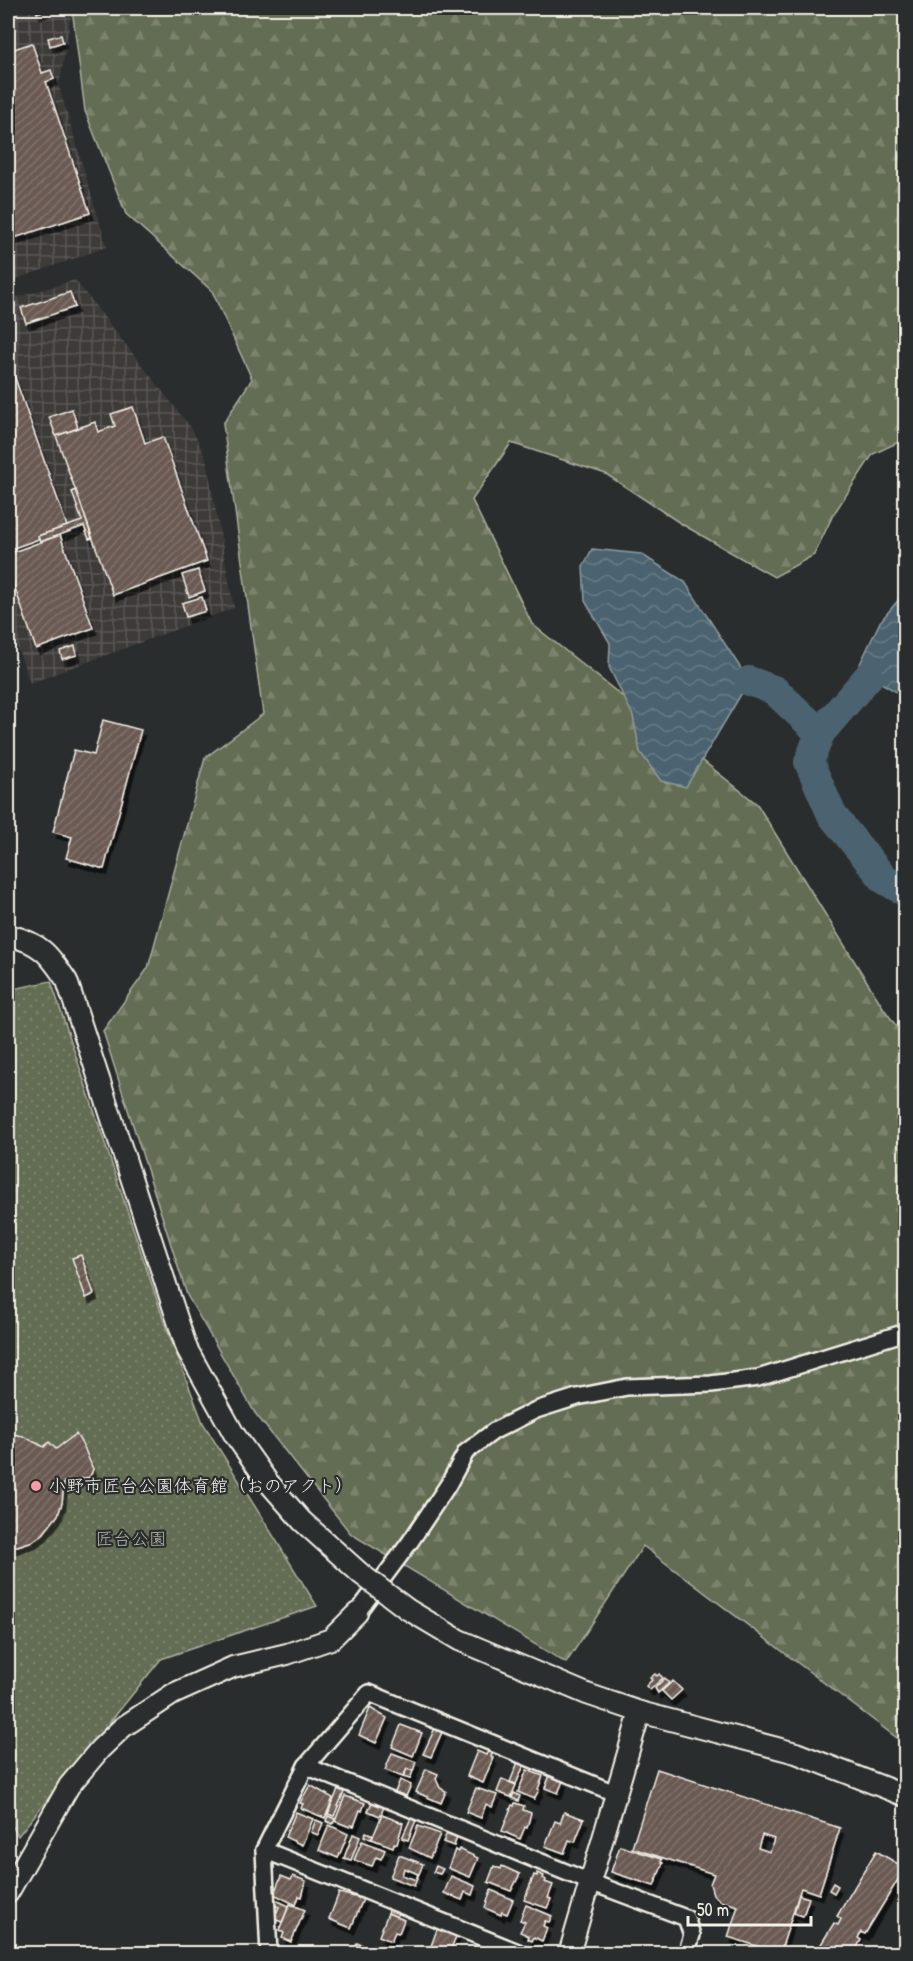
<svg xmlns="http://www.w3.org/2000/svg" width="913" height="1961" viewBox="0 0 913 1961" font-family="'Patrick Hand','Klee One',sans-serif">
  <defs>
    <pattern id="industrial-grid" width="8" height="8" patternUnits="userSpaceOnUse" patternTransform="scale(1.5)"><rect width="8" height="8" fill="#3d3a39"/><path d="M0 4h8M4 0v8" fill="none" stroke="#5a5756"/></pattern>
    <pattern id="forest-firs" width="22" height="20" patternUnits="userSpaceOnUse" patternTransform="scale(1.5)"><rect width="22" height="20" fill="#646d53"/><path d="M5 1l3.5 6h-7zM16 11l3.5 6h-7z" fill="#7b826c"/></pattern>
    <pattern id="park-dots" width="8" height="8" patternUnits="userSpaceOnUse" patternTransform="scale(1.5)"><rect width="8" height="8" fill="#646d53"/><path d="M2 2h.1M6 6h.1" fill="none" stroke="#7b826c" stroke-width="1.8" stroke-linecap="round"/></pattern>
    <pattern id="water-waves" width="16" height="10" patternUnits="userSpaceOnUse" patternTransform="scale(1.5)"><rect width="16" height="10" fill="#4b646f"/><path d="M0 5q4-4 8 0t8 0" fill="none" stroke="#667b84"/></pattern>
    <pattern id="building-hatch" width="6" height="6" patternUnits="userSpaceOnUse" patternTransform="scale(1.5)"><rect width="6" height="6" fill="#6a5a52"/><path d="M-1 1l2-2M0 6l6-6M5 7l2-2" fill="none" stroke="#80726b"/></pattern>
    <filter id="shadow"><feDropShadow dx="3.5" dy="6" stdDeviation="0" flood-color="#0009"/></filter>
  </defs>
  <rect width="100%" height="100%" fill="#2a2d2e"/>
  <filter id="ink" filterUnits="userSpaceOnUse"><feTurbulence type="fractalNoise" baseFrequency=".0167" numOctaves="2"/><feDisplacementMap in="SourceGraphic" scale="12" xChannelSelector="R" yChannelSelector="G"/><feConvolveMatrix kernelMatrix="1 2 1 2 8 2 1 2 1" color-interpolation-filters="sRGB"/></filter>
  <g filter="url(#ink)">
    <g fill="url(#industrial-grid)">
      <polygon points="8,8 70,8 72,11 59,87 107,247 8,282"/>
      <polygon points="75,280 192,429 206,458 234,608 30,683 8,621 8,300"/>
    </g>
    <polygon fill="url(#forest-firs)" stroke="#acaf9e" stroke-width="1.5" points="72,8 905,8 905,439 873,454 833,515 814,555 774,577 680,523 606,474 511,443 472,500 532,624 757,804 884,1009 905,1038 905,1744 643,1546 566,1663 351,1534 255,1413 187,1295 103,1031 148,968 205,758 263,714 223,424 252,379 212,291 126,214 85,111"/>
    <polygon fill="url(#park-dots)" stroke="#acaf9e" stroke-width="1.5" points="51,981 165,1324 203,1423 317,1606 161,1659 18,1836 8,1819 8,990"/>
    <g fill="url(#water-waves)" stroke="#8f9c9f" stroke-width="1.5">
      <polygon points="592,549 641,554 685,582 749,681 686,787 661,781 640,752 633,716 609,667 610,643 585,601 583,567"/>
      <polygon points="905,592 905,697 869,676 859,666 880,622"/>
    </g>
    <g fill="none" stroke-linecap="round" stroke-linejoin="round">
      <g stroke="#4b646f" stroke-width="30">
        <polyline points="749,681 774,690 820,733 809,762 832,815 884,879 906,892"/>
        <polyline points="820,733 869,676"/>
      </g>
    </g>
    <g fill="url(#building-hatch)" stroke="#f4f1e8" stroke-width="1.5" fill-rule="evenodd" filter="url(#shadow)">
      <polygon points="35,8 49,8 50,9 37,13"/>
      <polygon points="61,35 63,42 50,46 48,38"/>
      <polygon points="32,43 42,73 51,70 54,79 46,82 90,213 8,240 8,51"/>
      <polygon points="70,292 75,307 26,323 21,308"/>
      <polygon points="8,358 67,526 38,536 39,539 8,550"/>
      <polygon points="133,407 145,443 163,437 207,561 113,595 56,436 95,422 98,432 115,426 111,414"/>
      <polygon points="72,409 78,428 56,436 49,417"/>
      <polygon points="76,490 92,538 89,539 84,526 40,542 38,536 82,521 72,492"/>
      <polygon points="60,535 93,628 36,649 8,568 8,554"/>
      <polygon points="198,570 205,591 189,597 182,575"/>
      <polygon points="202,597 206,611 186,617 182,603"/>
      <polygon points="75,646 77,655 62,659 60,651"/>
      <polygon points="103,720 141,730 104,869 66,858 72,837 53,832 74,750 94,755"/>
      <polygon points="81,1255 94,1294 86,1298 72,1258"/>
      <polygon points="8,1433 23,1436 44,1447 49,1442 56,1449 76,1434 84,1447 93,1469 90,1477 64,1482 62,1503 58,1515 43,1534 33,1541 11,1548 8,1548"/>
      <polygon points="655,1674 657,1676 659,1674 663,1678 650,1690 646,1686 652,1680 650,1678"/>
      <polygon points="665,1678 669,1683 658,1693 655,1688"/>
      <polygon points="673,1681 682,1690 671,1700 662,1691"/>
      <polygon points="370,1708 387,1718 376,1743 359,1735"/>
      <polygon points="401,1725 422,1733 413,1756 392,1747"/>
      <polygon points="435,1728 442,1732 431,1757 423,1754"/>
      <polygon points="477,1751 486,1755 488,1751 492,1753 491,1757 493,1758 483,1783 467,1776"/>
      <polygon points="392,1753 416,1762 413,1771 407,1769 403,1777 385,1770"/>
      <polygon points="518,1762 524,1765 516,1784 510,1782"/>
      <polygon points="407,1769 413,1771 410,1779 403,1777"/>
      <polygon points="426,1769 438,1774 436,1779 440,1788 446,1791 441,1803 416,1792"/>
      <path d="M657 1769 840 1828 819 1894 801 1888 780 1953 728 1937 738 1906 720 1901 713 1894 710 1884 714 1874 632 1848ZM762 1835 774 1839 770 1852 758 1848Z"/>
      <polygon points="527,1770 543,1776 538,1789 539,1790 534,1799 518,1792"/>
      <polygon points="550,1775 563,1781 558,1793 545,1788"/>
      <polygon points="502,1779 516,1785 511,1797 497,1792"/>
      <polygon points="400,1780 411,1785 406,1796 395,1792"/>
      <polygon points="310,1785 333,1798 325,1818 301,1808 303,1804 300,1803"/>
      <polygon points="476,1788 497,1795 492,1807 486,1804 481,1818 466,1812"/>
      <polygon points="338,1789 344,1792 334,1816 328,1814"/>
      <polygon points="514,1793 520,1796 518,1801 512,1798"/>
      <polygon points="345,1796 365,1803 362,1811 360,1810 354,1826 351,1825 350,1827 335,1821"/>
      <polygon points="372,1802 384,1807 380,1816 368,1811"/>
      <polygon points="515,1803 524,1806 523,1810 531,1813 527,1828 525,1827 520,1839 502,1831 512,1805 514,1806"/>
      <polygon points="296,1812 313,1819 302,1845 285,1837"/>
      <polygon points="564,1812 584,1819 575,1842 569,1840 564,1853 545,1846 555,1821 560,1823"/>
      <polygon points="382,1815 403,1823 397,1844 394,1843 393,1847 372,1839"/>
      <polygon points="328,1816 335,1819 333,1824 326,1821"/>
      <polygon points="411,1818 416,1820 408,1840 402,1838"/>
      <polygon points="316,1820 323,1823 318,1835 311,1832"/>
      <polygon points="329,1825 348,1834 338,1858 319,1850"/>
      <polygon points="418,1826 440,1834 430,1858 409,1848"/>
      <polygon points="366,1832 373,1835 371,1839 364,1836"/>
      <polygon points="447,1833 457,1837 454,1846 443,1842"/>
      <polygon points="353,1834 360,1837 351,1860 344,1858"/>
      <polygon points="362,1841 385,1850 381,1859 376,1857 372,1866 354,1860"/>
      <polygon points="620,1846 662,1859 661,1862 663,1863 654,1886 611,1872"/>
      <polygon points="459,1849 478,1858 470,1877 448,1868 455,1850 458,1852"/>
      <polygon points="876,1851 905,1868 865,1934 861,1932 858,1938 861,1940 853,1954 815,1954 834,1923 838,1925 841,1919 837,1916"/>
      <path d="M399 1855 423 1864 414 1886 390 1877ZM404 1868 418 1874 416 1880 402 1875Z"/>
      <polygon points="436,1866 443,1869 440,1874 433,1872"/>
      <polygon points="494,1866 501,1869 502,1866 520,1874 511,1891 488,1882"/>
      <polygon points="537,1873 544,1876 543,1878 546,1880 545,1882 553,1885 548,1898 551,1899 547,1908 524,1900 534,1875 537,1876"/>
      <polygon points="281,1876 291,1880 293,1876 306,1881 302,1897 299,1896 296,1905 274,1894"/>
      <polygon points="451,1876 475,1886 472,1895 465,1892 462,1900 444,1893"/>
      <polygon points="833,1883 838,1886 834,1893 829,1890"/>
      <polygon points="491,1890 513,1900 507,1914 502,1912 501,1915 485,1908"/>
      <polygon points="339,1893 363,1899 351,1928 329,1919"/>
      <polygon points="799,1895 809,1898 803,1916 794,1913"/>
      <polygon points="276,1900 289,1906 282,1922 274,1919 279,1907 274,1905"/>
      <polygon points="290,1904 305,1910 291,1942 282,1938 284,1933 279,1930"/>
      <polygon points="526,1905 552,1916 549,1922 545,1921 543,1926 547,1928 542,1941 534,1937 532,1941 528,1939 529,1936 520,1932 525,1922 520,1920"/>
      <polygon points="390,1908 399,1911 397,1917 388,1913"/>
      <polygon points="388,1913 404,1920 399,1933 395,1932 391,1941 379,1936"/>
      <polygon points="438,1927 457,1934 449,1954 428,1954"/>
      <polygon points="357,1943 384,1954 353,1954"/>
    </g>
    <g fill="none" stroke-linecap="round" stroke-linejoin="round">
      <defs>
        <g id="minor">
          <polyline points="357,1613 410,1542 448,1485 466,1452 494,1431 536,1410 577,1397 627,1387 711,1384 758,1378 906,1332"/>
          <polyline points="306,1766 590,1882 686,1918 692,1935 686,1954"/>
          <polyline points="264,1850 523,1954"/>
          <polyline points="269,1954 264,1850 306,1766 369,1693 617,1794"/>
        </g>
        <g id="tertiary">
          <path d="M8 935C41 943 49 954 67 981L187 1349 234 1434 268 1482 302 1521 361 1574"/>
          <polyline points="407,1609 459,1640 587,1694 640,1712 796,1753 906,1796"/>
          <polyline points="8,1893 69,1786 100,1749 123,1727 173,1694 233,1667 287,1654 331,1639 357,1613"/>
          <polyline points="569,1954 640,1712"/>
        </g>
      </defs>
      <use href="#minor" stroke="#f4f1e8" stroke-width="20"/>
      <use href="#tertiary" stroke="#f4f1e8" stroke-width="24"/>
      <use href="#minor" stroke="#2a2d2e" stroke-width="15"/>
      <use href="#tertiary" stroke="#2a2d2e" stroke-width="20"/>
      <defs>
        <polyline id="tertiary-bridge" points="361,1574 407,1609"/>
      </defs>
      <use href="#tertiary-bridge" stroke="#f4f1e8" stroke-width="24" stroke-linecap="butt"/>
      <use href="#tertiary-bridge" stroke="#2a2d2e" stroke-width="20"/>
    </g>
  </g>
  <circle fill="#ff9aa2" stroke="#2a2d2e" stroke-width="2" cx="36" cy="1486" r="6"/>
  <g text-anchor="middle" stroke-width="4.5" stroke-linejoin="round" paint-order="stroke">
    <g font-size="18" fill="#f4f1e8" stroke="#2a2d2e" text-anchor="start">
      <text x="48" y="1492">小野市匠台公園体育館（おのアクト）</text>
    </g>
    <g font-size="18" fill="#b3b6a5" stroke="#2a2d2e">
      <text x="131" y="1545">匠台公園</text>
    </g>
  </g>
  <rect width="913" height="1961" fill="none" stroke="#2a2d2e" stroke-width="30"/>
  <rect x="15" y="15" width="883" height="1931" fill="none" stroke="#f4f1e8" stroke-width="2" filter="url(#ink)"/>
  <path d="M688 1916v9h123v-9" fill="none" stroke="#f4f1e8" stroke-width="3"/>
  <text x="697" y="1916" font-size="18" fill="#f4f1e8" stroke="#2a2d2e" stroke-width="4.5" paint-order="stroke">50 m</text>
</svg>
